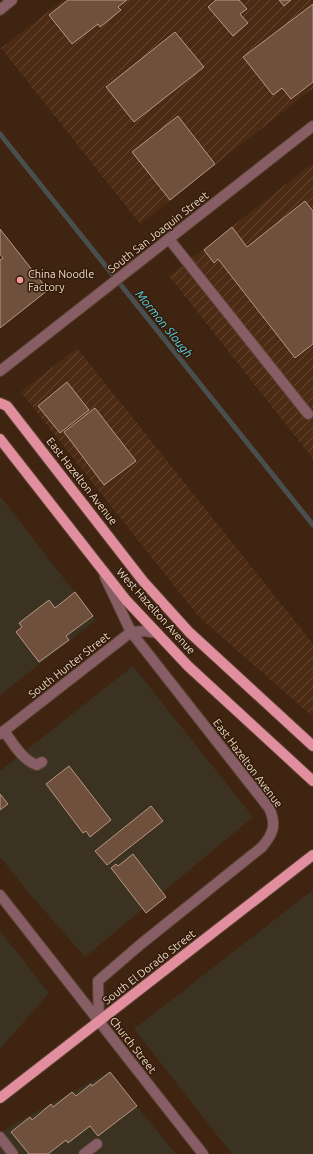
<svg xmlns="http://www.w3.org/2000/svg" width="313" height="1154" viewBox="0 0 313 1154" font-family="Ubuntu,sans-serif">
  <defs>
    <pattern id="industrial-furrows" width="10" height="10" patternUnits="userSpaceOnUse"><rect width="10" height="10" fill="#4b2b13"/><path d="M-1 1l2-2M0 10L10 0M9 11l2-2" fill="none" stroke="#654934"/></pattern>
  </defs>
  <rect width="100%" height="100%" fill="#3f2412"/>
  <g fill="#3b3221">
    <polygon points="0,496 96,620 0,695"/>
    <polygon points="133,666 253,817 85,957 29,893 0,857 0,771"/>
    <polygon points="313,890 313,1154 232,1154 134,1029"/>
    <polygon points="0,931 49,993 0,1049"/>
    <polygon points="109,1072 176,1154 0,1154 0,1134 12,1125"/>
  </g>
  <g fill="url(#industrial-furrows)">
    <polygon points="63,0 313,0 313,88 140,224 1,48"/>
    <polygon points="313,163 313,459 169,276"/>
    <polygon points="77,348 313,644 313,717 198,616 21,392"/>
  </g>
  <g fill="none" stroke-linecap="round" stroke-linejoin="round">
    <polyline stroke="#494e4e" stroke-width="5" points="0,134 313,525"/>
  </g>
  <g fill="#6e503d" stroke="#b89782">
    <polygon points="68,0 127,0 118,7 121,10 100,27 98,24 72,44 49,15"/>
    <polygon points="216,0 239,0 247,9 240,14 248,23 233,36 208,7"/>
    <polygon points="279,0 291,0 284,6"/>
    <polygon points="313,4 313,82 291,99 282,88 273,95 243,57"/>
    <polygon points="175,32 204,67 134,122 106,87"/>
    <polygon points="178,116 215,164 170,200 132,152"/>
    <polygon points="305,201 313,211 313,344 295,358 218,259 214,263 204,250 232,227 247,247"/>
    <polygon points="0,229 48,290 0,328 0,260 3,258 0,254"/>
    <polygon points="67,382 89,410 60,433 38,406"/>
    <polygon points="95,408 136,461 104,485 64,432"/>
    <polygon points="75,592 93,616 66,636 69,640 39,662 16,632 22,627 19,623 49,600 55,608"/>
    <polygon points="69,766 111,820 90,837 86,831 83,833 46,784"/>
    <polygon points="0,794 8,804 0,810"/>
    <polygon points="151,806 163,821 107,865 95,851"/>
    <polygon points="133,854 166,897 146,913 111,868 116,864 118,866"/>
    <polygon points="110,1072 137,1106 98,1136 90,1126 68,1143 66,1140 48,1154 29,1154 11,1132 30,1117 32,1120 51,1104 53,1107 72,1092 76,1096 91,1084 92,1086"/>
  </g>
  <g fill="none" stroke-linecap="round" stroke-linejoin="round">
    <defs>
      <g id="minor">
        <polyline points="0,10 12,0"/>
        <polyline points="169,239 308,414"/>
        <polyline points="0,371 313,126"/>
        <path d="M4 731C13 743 22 760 37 765L42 762"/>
        <polyline points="0,734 131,632 145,631 157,633"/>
        <polyline points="0,895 203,1154"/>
        <path d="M99 1022 98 981 141 944 262 847C273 834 277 825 269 808L131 632 105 577"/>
        <polyline points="0,1137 13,1154"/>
        <polyline points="84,1154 97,1144"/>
      </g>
      <g id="major">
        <polyline points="0,403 7,406 143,581 189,632 313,746"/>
        <polyline points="0,439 126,600 188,666 313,781"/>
        <polyline points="0,1098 313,855"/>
      </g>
    </defs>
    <use href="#minor" stroke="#5a4130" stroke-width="12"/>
    <use href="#major" stroke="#5a4130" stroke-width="12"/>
    <use href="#minor" stroke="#875e65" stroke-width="10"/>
    <use href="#major" stroke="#e18f9e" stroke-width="10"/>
  </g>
  <circle fill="#f59b9a" stroke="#341b08" stroke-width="1.5" cx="20" cy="280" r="4"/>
  <g text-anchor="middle" stroke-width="3" stroke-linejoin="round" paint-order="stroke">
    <g font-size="11" fill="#ead9cd" stroke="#341b08">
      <text transform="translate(158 232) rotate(-38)" y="4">South San Joaquin Street</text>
      <text transform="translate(82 481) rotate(52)" y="4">East Hazelton Avenue</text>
      <text transform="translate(156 611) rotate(48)" y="4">West Hazelton Avenue</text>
      <text transform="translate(69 665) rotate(-38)" y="4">South Hunter Street</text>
      <text transform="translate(248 763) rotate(53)" y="4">East Hazelton Avenue</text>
      <text transform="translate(149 967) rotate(-38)" y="4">South El Dorado Street</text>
      <text transform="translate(133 1045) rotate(52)" y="4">Church Street</text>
    </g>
    <g font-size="11" fill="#ead9cd" stroke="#341b08" text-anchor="start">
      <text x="28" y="278">China Noodle<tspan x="28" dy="13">Factory</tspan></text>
    </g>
    <g font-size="12" font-style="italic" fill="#54d7f3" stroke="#341b08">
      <text transform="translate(164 324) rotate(51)" y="4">Mormon Slough</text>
    </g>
  </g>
</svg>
